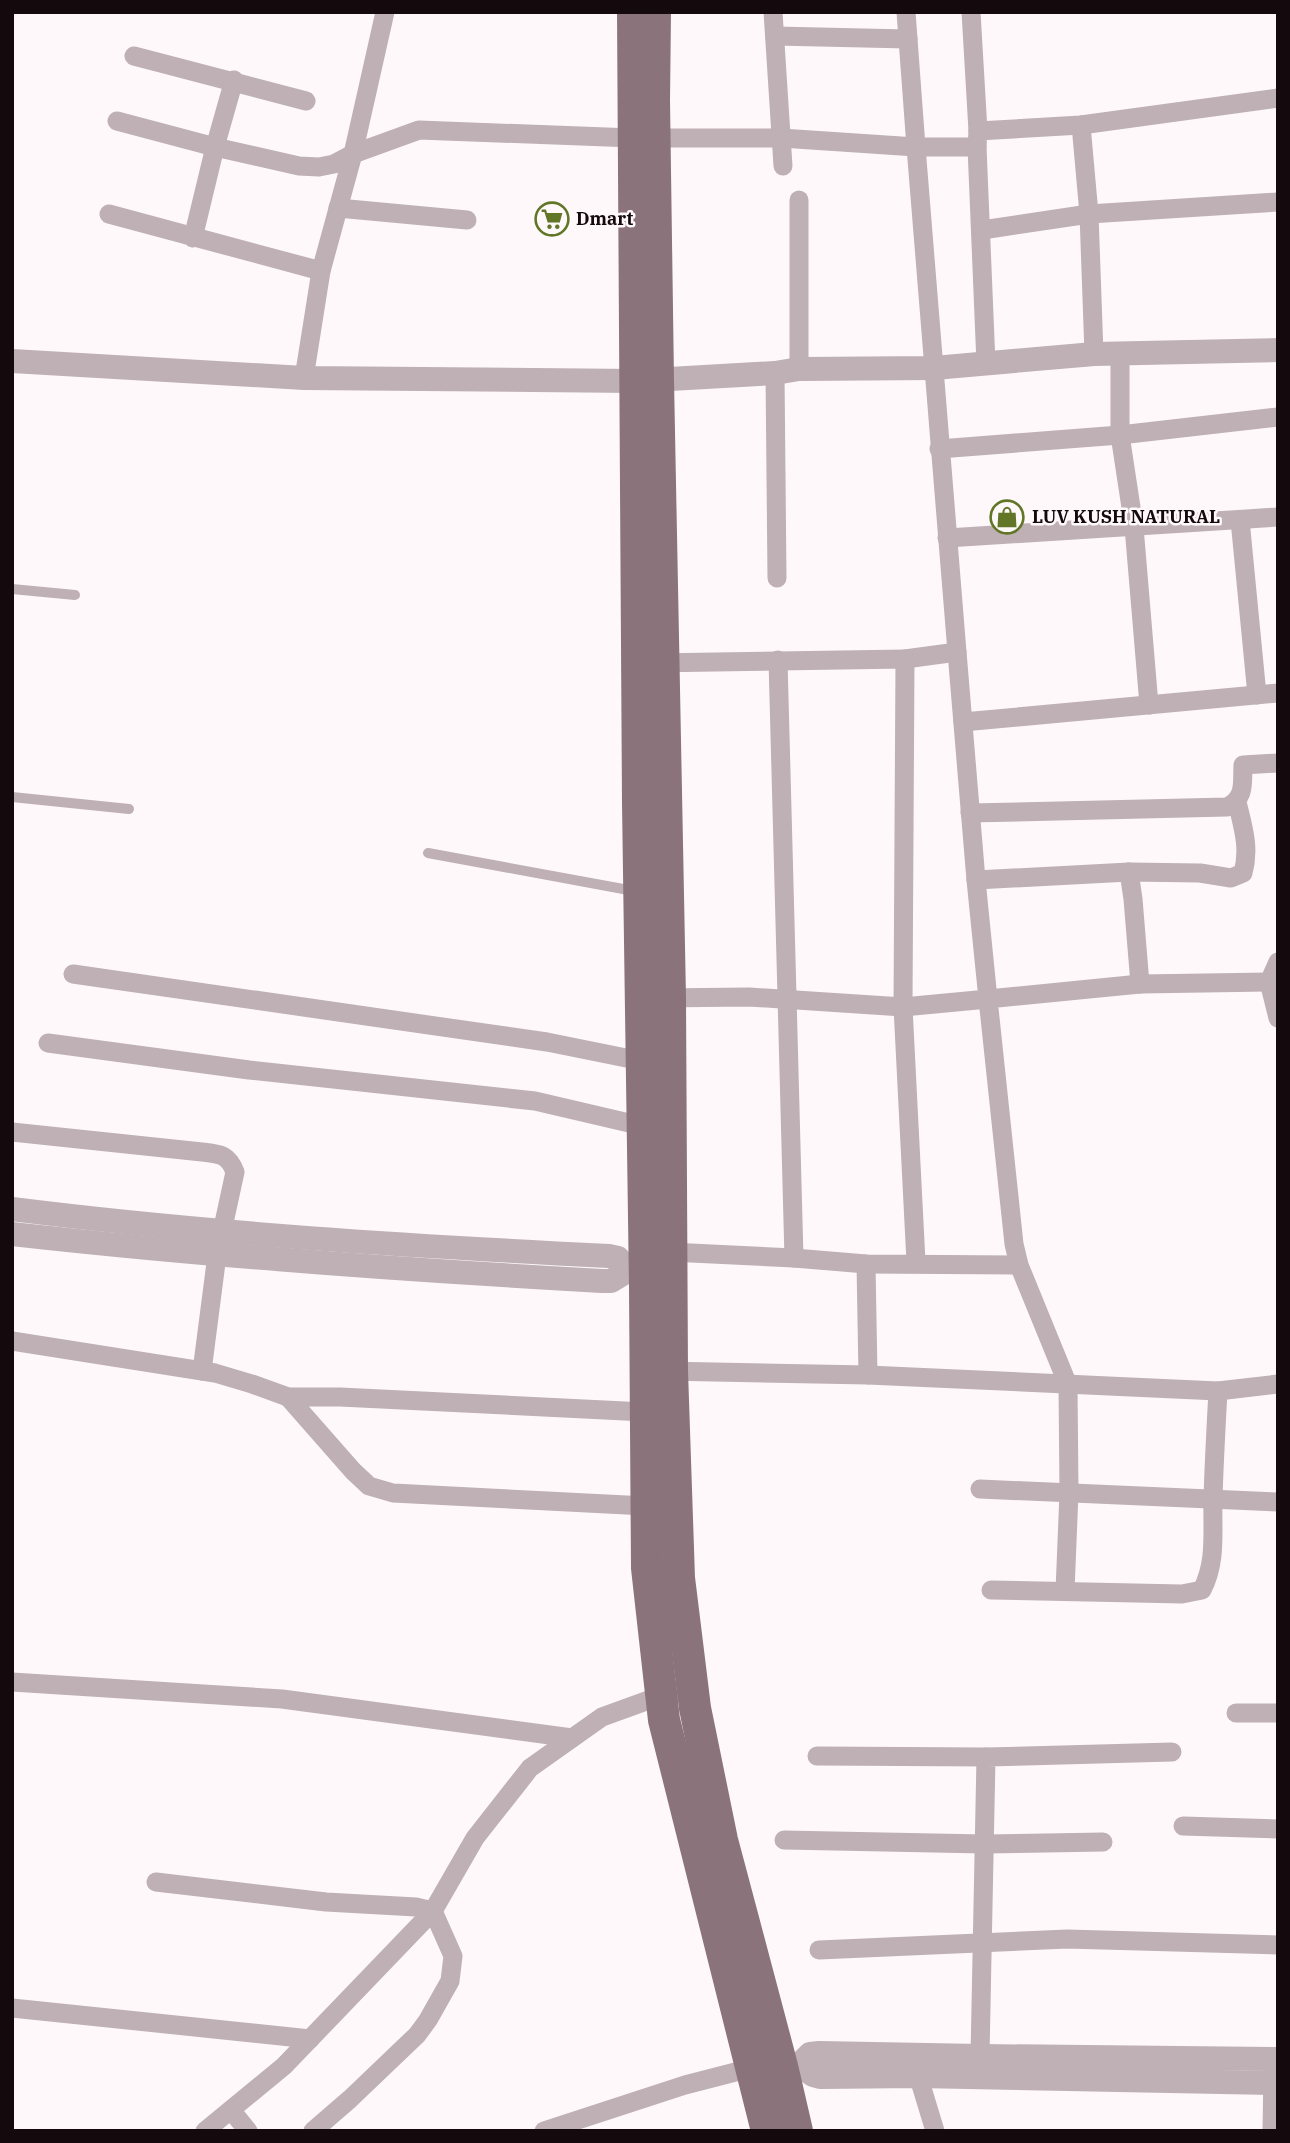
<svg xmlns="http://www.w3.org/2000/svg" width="1290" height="2143" viewBox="0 0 1290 2143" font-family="'IBM Plex Serif',serif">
  <rect width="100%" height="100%" fill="#fef8fa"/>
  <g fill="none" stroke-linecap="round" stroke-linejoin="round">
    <g stroke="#beb0b5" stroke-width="10">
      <polyline points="12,589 75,595"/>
      <polyline points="12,797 129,809"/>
      <polyline points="428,853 634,891"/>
    </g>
    <g stroke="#beb0b5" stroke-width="19">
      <polyline points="773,12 783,166"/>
      <polyline points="971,12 978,131"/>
      <polyline points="775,36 908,39"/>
      <polyline points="134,56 306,101"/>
      <polyline points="117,121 215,147 299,166 319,167 334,164 353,154 419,130 633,138 781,138 916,147 906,12"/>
      <polyline points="1081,125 1089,214 1094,354"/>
      <polyline points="977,147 986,364"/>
      <polyline points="338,208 467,220"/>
      <polyline points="109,214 321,271"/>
      <polyline points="982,230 1089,214 1278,202"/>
      <polyline points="193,238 215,147 234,80"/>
      <polyline points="1120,354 1120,435 1134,527 1149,705"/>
      <polyline points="799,369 799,200"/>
      <polyline points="775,373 777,578"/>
      <polyline points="304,378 321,271 353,154 385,12"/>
      <polyline points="939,449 1120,435 1278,417"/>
      <polyline points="1240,520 1257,695"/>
      <polyline points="947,538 1278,517"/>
      <polyline points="905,659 957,652 916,147 977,147 978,131 1081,125 1278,98"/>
      <polyline points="778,660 794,1258"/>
      <polyline points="652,663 905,659 903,1007 916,1262"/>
      <polyline points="963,722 1278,693"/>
      <path d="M970 813 1227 807C1246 798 1242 783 1243 765L1278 763"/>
      <polyline points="1129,872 1133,899 1140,984"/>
      <path d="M976 880 1129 872 1200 873 1231 878 1243 873C1250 848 1243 827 1237 802"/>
      <polyline points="1278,962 1269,982 1278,1018"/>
      <polyline points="73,974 547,1042 641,1061"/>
      <polyline points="659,998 749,997 903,1007 988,999 976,880 957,652"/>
      <polyline points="48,1043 249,1070 535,1101 642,1126"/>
      <path d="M12 1132 202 1152C220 1154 228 1154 235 1172L217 1255 202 1371"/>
      <polyline points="670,1252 794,1258 866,1264 1019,1265"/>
      <polyline points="866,1264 868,1375"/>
      <polyline points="12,1341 215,1373 252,1384 288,1397 340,1397 645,1412"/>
      <polyline points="664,1371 868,1375 1218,1391 1278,1384"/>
      <polyline points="288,1397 353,1471 369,1486 393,1493 646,1506"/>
      <polyline points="980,1489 1278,1502"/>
      <path d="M991 1590 1182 1594 1202 1590C1217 1561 1212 1531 1213 1499 1214 1463 1216 1427 1218 1391"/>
      <polyline points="1065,1591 1069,1493 1068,1385 1019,1265 1014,1244 988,999 1140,984 1269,982"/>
      <polyline points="12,1682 282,1699 572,1738"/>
      <polyline points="1236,1713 1278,1713"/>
      <polyline points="817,1756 986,1757"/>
      <polyline points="1183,1826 1278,1829"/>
      <polyline points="784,1840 984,1844 1103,1842"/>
      <polyline points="156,1882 326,1902 416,1907 433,1911 453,1956 450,1981 428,2020 417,2035 350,2099 313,2131"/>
      <polyline points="819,1950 1067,1939 1278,1945"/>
      <polyline points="12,2008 310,2039"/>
      <polyline points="980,2056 986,1757 1172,1752"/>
      <polyline points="915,2065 935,2131"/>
      <polyline points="231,2110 248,2131"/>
      <polyline points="205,2131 284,2066 433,1911 475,1838 530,1768 602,1717 693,1684"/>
      <polyline points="544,2131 685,2085 751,2068"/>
      <polyline points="1272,2131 1273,2070"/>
    </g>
    <g stroke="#beb0b5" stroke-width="24">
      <polyline points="12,361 304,378 635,381 775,373 799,369 934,368 1094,354 1278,350"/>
      <path d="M12 1209C211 1234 409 1246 609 1256L618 1258 629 1270"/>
      <path d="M12 1234C208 1256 405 1270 602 1281H611L629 1270 661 1271"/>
      <polyline points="799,2065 813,2075 820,2077 918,2076 1278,2083"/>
      <polyline points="765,2067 799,2065 810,2054 819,2053 980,2056 1278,2059"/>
    </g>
    <g stroke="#8b737b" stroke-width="32">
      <polyline points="633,12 638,803 645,1287 647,1568 664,1720 767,2131"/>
      <polyline points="655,12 654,100 658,380 670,998 672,1371 679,1578 695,1708 722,1840 782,2066 797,2131"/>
    </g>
  </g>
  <defs>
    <symbol id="supermarket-ring" viewBox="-11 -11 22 22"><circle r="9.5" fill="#fef8fa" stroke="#617626" stroke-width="1.5"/><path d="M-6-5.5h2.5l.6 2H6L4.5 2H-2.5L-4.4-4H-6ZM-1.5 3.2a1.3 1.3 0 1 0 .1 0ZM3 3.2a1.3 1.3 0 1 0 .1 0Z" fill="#617626"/></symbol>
    <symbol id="shop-ring" viewBox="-11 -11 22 22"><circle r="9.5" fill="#fef8fa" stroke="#617626" stroke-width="1.5"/><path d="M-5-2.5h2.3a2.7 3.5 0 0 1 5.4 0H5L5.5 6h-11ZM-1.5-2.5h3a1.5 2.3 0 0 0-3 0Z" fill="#617626"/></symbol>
  </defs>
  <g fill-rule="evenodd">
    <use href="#supermarket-ring" x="533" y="200" width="38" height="38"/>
    <use href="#shop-ring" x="988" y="498" width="38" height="38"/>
  </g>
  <g text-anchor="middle" stroke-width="5" stroke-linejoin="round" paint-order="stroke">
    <g font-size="18" font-weight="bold" fill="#140a0e" stroke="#fef8fa" text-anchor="start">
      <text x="576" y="225">Dmart</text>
      <text x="1032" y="523">LUV KUSH NATURAL</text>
    </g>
  </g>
  <rect width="1290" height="2143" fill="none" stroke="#140a0e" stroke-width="28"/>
</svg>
